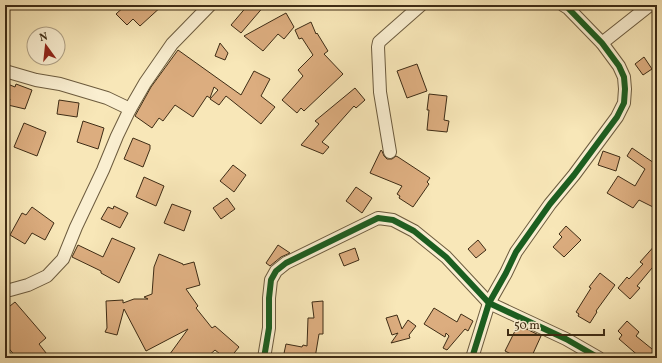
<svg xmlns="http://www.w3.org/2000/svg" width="662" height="363" viewBox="0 0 662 363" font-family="Vollkorn,serif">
  <rect width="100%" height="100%" fill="#f8e7b8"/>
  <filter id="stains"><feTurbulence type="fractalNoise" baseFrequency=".005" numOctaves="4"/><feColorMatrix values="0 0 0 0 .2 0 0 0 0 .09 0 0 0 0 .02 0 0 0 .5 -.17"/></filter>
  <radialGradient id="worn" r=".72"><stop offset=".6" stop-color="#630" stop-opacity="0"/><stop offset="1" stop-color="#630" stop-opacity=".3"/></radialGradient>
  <g fill="#dcad7f" stroke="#3e2c15">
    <polygon points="126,5 163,5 140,26 133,19 127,25 116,14"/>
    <polygon points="248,5 265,5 241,33 231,25"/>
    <polygon points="286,13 294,27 284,39 278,34 263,51 244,36"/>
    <polygon points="311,22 316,34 317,33 328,51 324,54 343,74 304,111 301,108 297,113 282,100 303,76 298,70 313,55 302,38 299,39 295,30"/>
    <polygon points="220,43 228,53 225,60 215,56"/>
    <polygon points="178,50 241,95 254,71 270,79 261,96 275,107 261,124 226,96 219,105 210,99 218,90 214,87 210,98 207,96 193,117 175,105 163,121 159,118 152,128 135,116 151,87"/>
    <polygon points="644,57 652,69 643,75 635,64"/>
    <polygon points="417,64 427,91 407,98 397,71"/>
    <polygon points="5,83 15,87 16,84 32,90 25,109 8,105 10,99 5,97"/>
    <polygon points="355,88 365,100 356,108 354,106 322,142 329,147 323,154 301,145 319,124 315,121"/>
    <polygon points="429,94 447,96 444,120 449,121 447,132 427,130 429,110 427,110"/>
    <polygon points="59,100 79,103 77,117 57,114"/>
    <polygon points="83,121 104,128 98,149 77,142"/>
    <polygon points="24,123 46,132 37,156 14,147"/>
    <polygon points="133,138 150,145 150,149 143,167 124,159"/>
    <polygon points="632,148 657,165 657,209 639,200 633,208 607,193 618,176 635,186 645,169 627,156"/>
    <polygon points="381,150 382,151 384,156 387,159 392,159 396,156 398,157 430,178 427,182 429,184 413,207 399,198 400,196 397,194 402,186 370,173"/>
    <polygon points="603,151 620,157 616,171 598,165"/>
    <polygon points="233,165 246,175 234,192 220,181"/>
    <polygon points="144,177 164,186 156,206 136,197"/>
    <polygon points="356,187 372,198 362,213 346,201"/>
    <polygon points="227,198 235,209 221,219 213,208"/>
    <polygon points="172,204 191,211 184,231 164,223"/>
    <polygon points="114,206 128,213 120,228 101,219 108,207 113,209"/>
    <polygon points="32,207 54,223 45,240 32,233 25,244 10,235 22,213 26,215"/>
    <polygon points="566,226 581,240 564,257 553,247 562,237 559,234"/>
    <polygon points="112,238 135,248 119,283 101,273 101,271 72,257 78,245 103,257"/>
    <polygon points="478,240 486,250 476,258 468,249"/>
    <polygon points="657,243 657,262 637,286 640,288 630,299 618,288 627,277 629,279 643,264 640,262"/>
    <polygon points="278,245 290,253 281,257 270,266 266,263"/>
    <polygon points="355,248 359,260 344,266 339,254"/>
    <polygon points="159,254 183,264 183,265 194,262 200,285 186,289 198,306 196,308 212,328 215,326 239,347 230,358 225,358 215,350 206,358 167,358 188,329 146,351 124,309 117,335 105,332 107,328 106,301 123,300 123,303 134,299 148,299 144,297 152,294 154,267"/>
    <polygon points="600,273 615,285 596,311 597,312 590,323 578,316 579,314 576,312 591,288 589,287"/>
    <polygon points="323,301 323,334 319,334 315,358 283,358 286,344 302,347 303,345 307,346 308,318 314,318 312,302"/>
    <polygon points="15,302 46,338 39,344 50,358 17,358 5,344 5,310"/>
    <polygon points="434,308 457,322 461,314 473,321 468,331 465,329 447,350 443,348 449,336 446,333 445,337 424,324"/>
    <polygon points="397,315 402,329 408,320 416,326 409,335 410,338 391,343 398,333 392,335 386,318"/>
    <polygon points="627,321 639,332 636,336 657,353 657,358 641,358 619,339 622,335 618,331"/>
    <polygon points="518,325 541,336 531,358 519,358 505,351"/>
  </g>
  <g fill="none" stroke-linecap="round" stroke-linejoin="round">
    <defs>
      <g id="street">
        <polyline points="602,43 650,5"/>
        <polyline points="5,71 36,80 60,84 107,98 130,109"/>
        <polyline points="390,152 380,92 378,47 379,42 421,5"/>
        <polyline points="5,290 10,290 28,285 47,276 63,259 76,227 103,170 117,136 130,109 145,83 172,44 210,5"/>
        <polyline points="264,358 269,328 269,298 271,280 276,271 286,263 378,218 393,220 414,231 446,257 489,303 566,339 599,358"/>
        <polyline points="472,358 489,303 506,273 516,252 550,204 574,175 617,117 624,103 625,89 624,77 619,66 602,43 568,8 563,5"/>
      </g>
    </defs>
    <use href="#street" stroke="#6c5b3e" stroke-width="14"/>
    <use href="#street" stroke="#faefd1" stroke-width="12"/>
    <defs>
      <g id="cycleway">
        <polyline points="264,358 269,328 269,298 271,280 276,271 286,263 378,218 393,220 414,231 446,257 489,303 566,339 599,358"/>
        <polyline points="472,358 489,303 506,273 516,252 550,204 574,175 617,117 624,103 625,89 624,77 619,66 602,43 568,8 563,5"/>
      </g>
    </defs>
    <use href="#cycleway" stroke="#faefd1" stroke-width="8"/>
    <use href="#cycleway" stroke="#1b5e20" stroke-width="6"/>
  </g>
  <rect width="662" height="363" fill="none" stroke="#f8e7b8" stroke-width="20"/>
  <rect x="6" y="6" width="650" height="351" fill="none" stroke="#3e2c15" stroke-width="2"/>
  <rect x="10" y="10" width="642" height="343" fill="none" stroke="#3e2c15"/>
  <g transform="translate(46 46) rotate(345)"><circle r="19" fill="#faefd1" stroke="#afa186"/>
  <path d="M0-3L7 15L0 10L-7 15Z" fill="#8f2418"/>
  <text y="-6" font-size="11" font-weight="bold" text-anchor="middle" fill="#3e2c15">N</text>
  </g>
  <path d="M508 329v6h96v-6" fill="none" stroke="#3e2c15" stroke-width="2"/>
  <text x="514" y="329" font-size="12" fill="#3e2c15" stroke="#faefd1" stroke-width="3" paint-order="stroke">50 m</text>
  <rect width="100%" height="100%" filter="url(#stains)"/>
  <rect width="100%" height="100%" fill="url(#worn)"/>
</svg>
